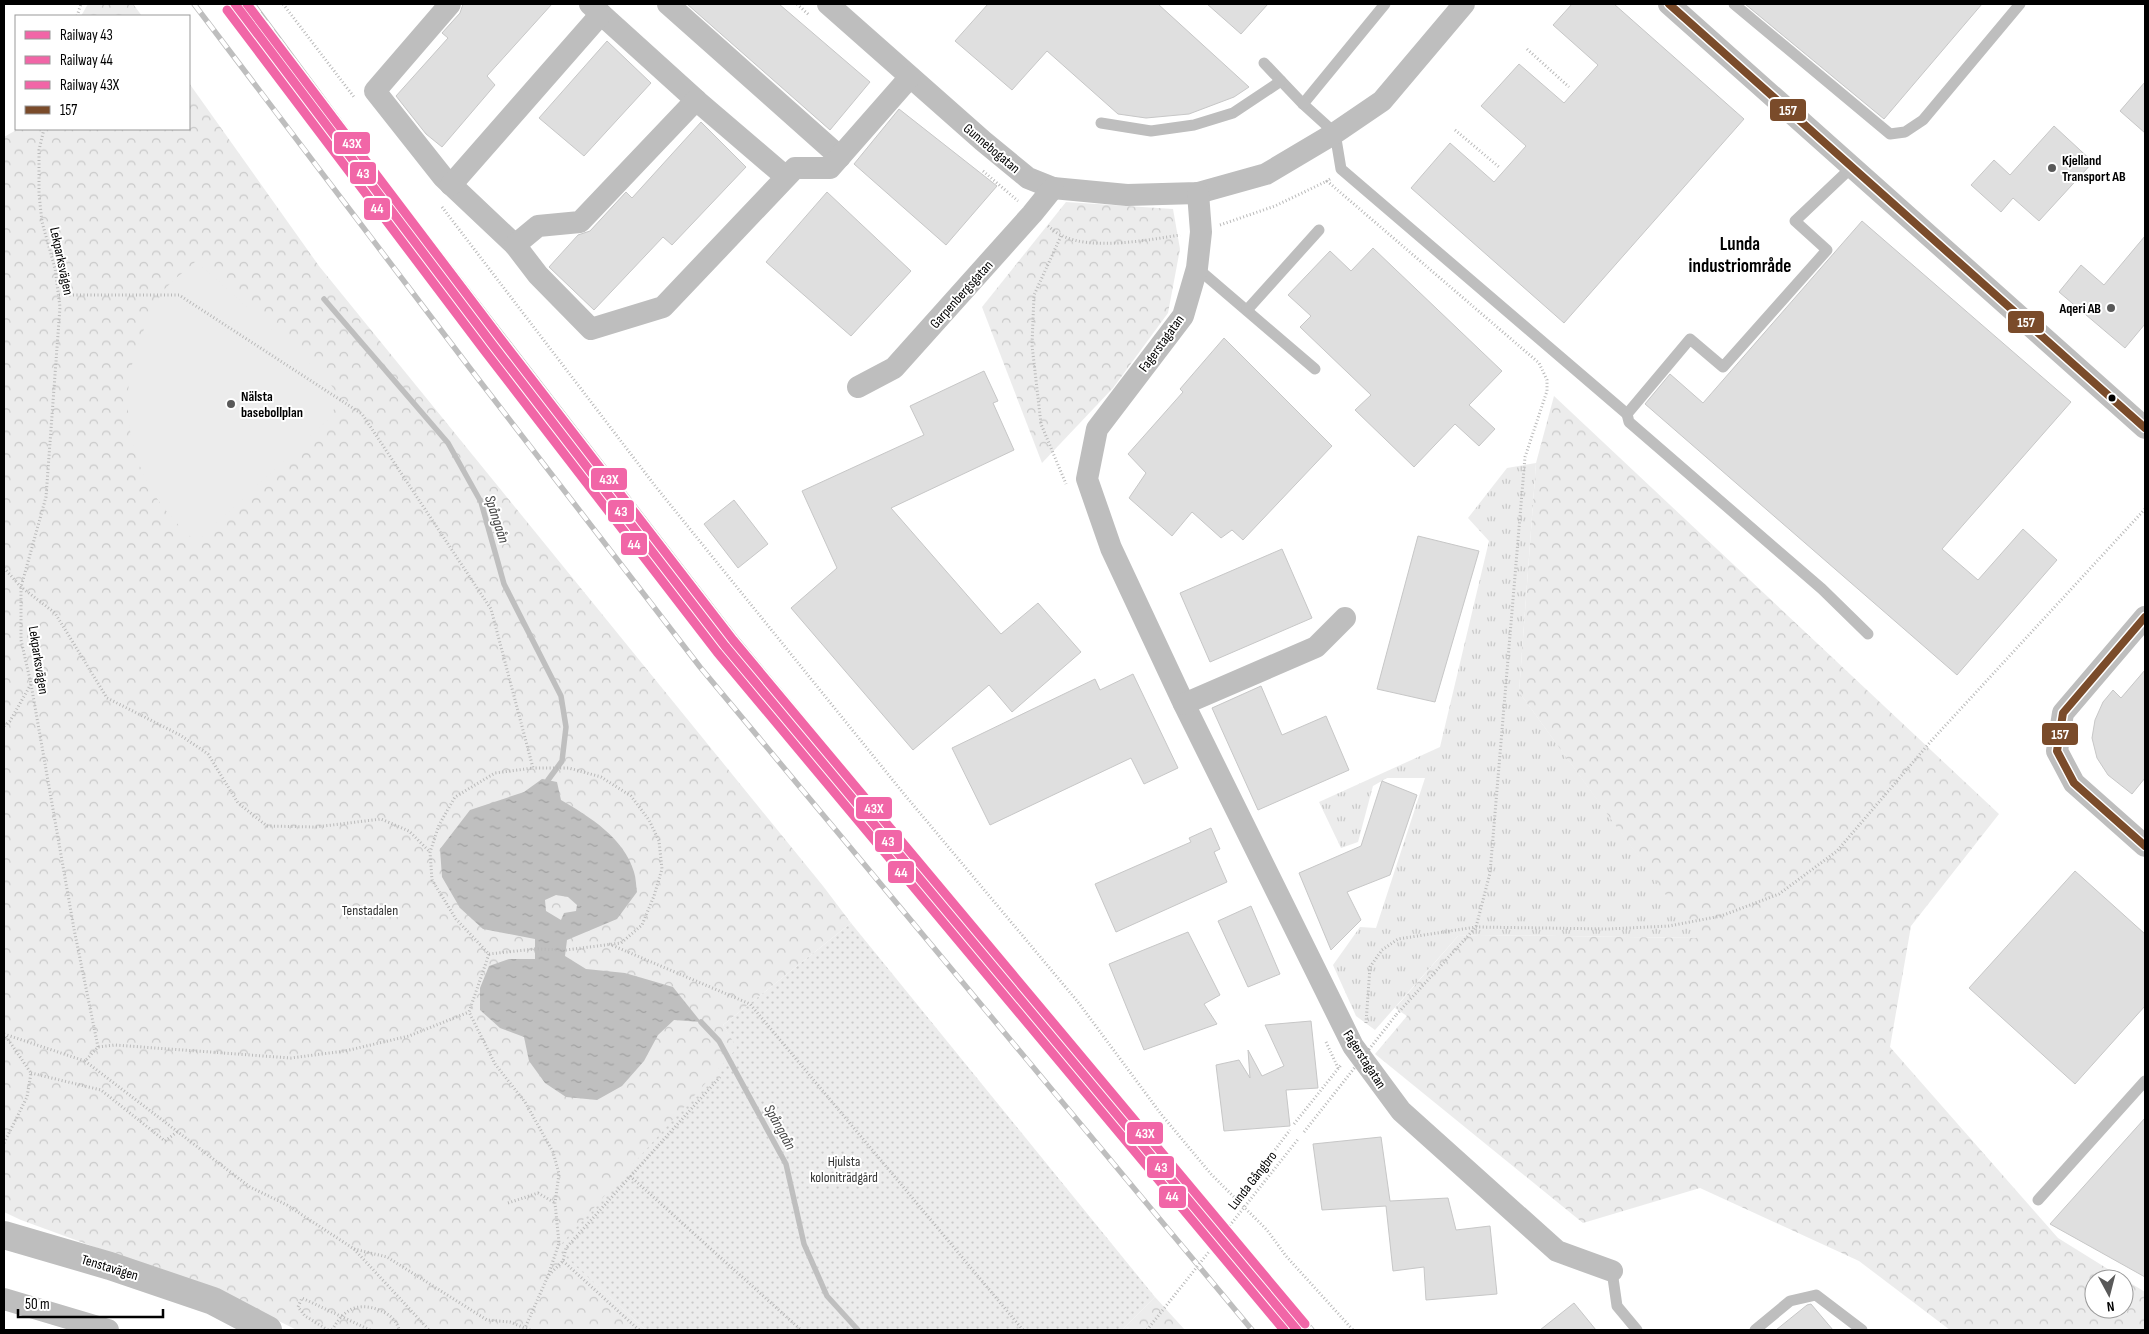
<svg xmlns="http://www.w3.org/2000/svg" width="2149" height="1334" viewBox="0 0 2149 1334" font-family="'Sofia Sans Condensed',sans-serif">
  <defs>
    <pattern id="grass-tufts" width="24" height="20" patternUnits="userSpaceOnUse" patternTransform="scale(1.25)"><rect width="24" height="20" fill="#ececec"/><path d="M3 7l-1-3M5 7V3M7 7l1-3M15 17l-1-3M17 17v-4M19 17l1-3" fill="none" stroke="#c9c9c9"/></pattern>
    <pattern id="forest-crowns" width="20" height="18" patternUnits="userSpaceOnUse" patternTransform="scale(1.25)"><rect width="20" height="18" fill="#ececec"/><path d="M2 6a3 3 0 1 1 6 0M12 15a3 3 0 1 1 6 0" fill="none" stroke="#c9c9c9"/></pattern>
    <pattern id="garden-dots" width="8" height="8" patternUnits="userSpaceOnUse" patternTransform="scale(1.25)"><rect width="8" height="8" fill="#ececec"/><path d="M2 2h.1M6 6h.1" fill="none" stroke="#c9c9c9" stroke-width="1.8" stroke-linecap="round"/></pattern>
    <pattern id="water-ripples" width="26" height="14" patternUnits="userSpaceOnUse" patternTransform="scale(1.25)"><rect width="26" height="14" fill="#bfbfbf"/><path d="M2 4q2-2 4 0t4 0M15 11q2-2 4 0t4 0" fill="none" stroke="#a2a2a2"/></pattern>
  </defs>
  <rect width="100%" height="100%" fill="#fff"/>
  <polygon fill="url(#grass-tufts)" points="1536,463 1519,692 1698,938 1479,935 1458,936 1375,1030 1356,1016 1333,965 1360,927 1376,928 1425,778 1387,778 1373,786 1358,842 1341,848 1319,802 1440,747 1489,541 1468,518 1507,468"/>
  <g fill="url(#forest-crowns)">
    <polygon points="88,4 133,4 142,16 81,16"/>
    <polygon points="189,83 319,266 823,886 851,923 723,1025 738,1048 558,1249 646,1330 297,1330 223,1294 21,1220 4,1212 4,137 18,129 189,129"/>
    <polygon points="1066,202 1173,209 1180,249 1168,313 1113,388 1042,463 982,307"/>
    <polygon points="1554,396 1999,814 1911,926 1890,1047 2058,1238 2124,1279 2094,1279 2094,1309 2124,1309 2124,1279 2145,1292 2145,1330 1950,1330 1859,1261 1700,1188 1583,1223 1375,1054 1407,1016 1395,1008 1458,936 1479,935 1697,938 1519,692 1536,463"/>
    <polygon points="1155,1297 1185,1330 1122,1330"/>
  </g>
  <polygon fill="url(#garden-dots)" points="851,923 1155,1297 1122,1330 646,1330 557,1249 737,1048 723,1025"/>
  <path fill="#ececec" d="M196 261 326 378 336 392 334 409 330 418 196 542C182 529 169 516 158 500 121 446 118 377 149 319 154 310 158 297 165 289 174 279 186 270 196 261Z"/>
  <path fill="url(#water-ripples)" fill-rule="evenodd" d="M542 779 557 782 561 800C590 817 624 838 634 872 636 878 636 886 637 892L617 919 567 940 565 956 586 969 625 973 673 987 701 1022 674 1020 658 1035 644 1061 622 1086 597 1100 566 1097 545 1083 529 1061 524 1037 500 1028 480 1010V988L489 966 509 959H535V939L483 929 460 908 442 877 440 849 470 810 524 792ZM556 895 568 897 577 905 576 911 564 913 561 920 546 911 545 900Z"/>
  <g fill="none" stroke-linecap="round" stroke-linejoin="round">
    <g stroke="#bfbfbf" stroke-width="5.5">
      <polyline points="324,299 448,443 481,502 504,584 561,696 566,727 562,761 548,780"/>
      <polyline points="701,1022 719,1041 786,1164 804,1244 827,1296 858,1330"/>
    </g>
  </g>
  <g fill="#dfdfdf" stroke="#c7c7c7">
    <polygon points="463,4 552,4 487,76 495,85 442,147 426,134 396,96 448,38 442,33 460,13"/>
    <polygon points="687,4 779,4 870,82 830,130"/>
    <polygon points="988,4 1158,4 1249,87 1234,97 1189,114 1146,118 1118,114 1047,51 1012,90 955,41"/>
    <polygon points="1207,4 1268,4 1241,34"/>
    <polygon points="1572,4 1614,4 1744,119 1564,323 1411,188 1450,143 1494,182 1526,146 1481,106 1519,64 1564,103 1598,65 1553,25"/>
    <polygon points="1745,4 1982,4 1884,119"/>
    <polygon points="607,41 651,83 584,156 539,118"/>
    <polygon points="2145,82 2145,133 2120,111"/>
    <polygon points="899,109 997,186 946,245 854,164"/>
    <polygon points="701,122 746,167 672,245 663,237 594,310 549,267 578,235 590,231 626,192 632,198"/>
    <polygon points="2054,126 2093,162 2039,221 2013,198 2001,212 1971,185 1994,160 2010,175"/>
    <polygon points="827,192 911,271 851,336 766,262"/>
    <polygon points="1862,221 2071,402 1942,549 1978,580 2023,529 2057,560 1957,675 1645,404 1670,374 1703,403"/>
    <polygon points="2145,236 2145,324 2125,348 2059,292 2081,265 2104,285"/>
    <polygon points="1373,248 1502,371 1469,405 1495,429 1479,446 1455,424 1414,467 1355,410 1371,395 1300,327 1311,316 1288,295 1330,251 1351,271"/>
    <polygon points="1224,338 1332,446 1243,540 1232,530 1221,538 1192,512 1172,536 1129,498 1146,473 1128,454 1183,392 1180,389"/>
    <polygon points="984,371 998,401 993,403 1014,450 891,508 1001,634 1038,603 1081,652 1012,712 989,685 913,750 791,608 837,568 802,491 924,435 910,406"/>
    <polygon points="734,500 768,544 738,568 704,524"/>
    <polygon points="1418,536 1479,551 1435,702 1377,689"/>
    <polygon points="1282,549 1312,618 1210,662 1180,593"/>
    <polygon points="2145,670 2145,778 2132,794 2108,775 2097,758 2092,738 2095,720 2103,702 2113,690 2121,698"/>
    <polygon points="1133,674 1178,768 1144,784 1131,758 990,825 952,748 1095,679 1100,690"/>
    <polygon points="1261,686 1282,735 1326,716 1349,770 1258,810 1212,708"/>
    <polygon points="1382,781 1417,795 1390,875 1347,892 1361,920 1331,950 1299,873 1361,846"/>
    <polygon points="1211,828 1220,849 1214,852 1227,882 1116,932 1095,884 1191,842 1189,838"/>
    <polygon points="2075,871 2145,934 2145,1006 2075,1084 1969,988"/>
    <polygon points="1251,906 1280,974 1248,987 1218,921"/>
    <polygon points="1188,932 1220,995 1204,1004 1217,1024 1144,1050 1109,964"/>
    <polygon points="1311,1021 1318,1088 1286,1090 1290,1126 1224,1131 1216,1065 1239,1060 1250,1078 1248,1050 1262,1076 1284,1066 1265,1025"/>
    <polygon points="2145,1118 2145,1277 2050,1224"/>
    <polygon points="1381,1137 1390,1201 1448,1198 1456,1230 1490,1226 1497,1294 1426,1300 1424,1267 1393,1271 1386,1206 1322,1210 1313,1144"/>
    <polygon points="1574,1303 1596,1330 1540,1330"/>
    <polygon points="1811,1304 1833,1330 1776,1330 1807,1305"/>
  </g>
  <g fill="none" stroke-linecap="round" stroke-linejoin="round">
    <g stroke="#b9b9b9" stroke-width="3" stroke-dasharray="1 2.5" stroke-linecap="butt">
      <polyline points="283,4 354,97"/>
      <polyline points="797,4 809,15"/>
      <polyline points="77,16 81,4"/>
      <polyline points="1527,49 1569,87"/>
      <polyline points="44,129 39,150 39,194 42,222 55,268 60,307 46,497 21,587 21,640 31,684 74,929 98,1047"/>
      <polyline points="1455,130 1499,167"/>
      <polyline points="983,171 1018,201"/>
      <polyline points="1330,179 1327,181 1539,363 1547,380 1547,391 1525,457 1490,873 1476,927 1396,1015"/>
      <polyline points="442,207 656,487 904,794 1078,1002 1161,1114 1211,1174 1267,1230 1286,1256 1353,1330"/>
      <polyline points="1220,225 1275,206 1327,181"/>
      <path d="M1048 226C1052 229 1056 233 1061 235 1090 251 1148 240 1180 235"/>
      <polyline points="1061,236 1034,295 1032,345 1041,424 1066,484"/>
      <polyline points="59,295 179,295 362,414 491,609 533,768 495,773 455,797 439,825 430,852 432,880 456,919 489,954 469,1012 495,1064 525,1102 553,1152 559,1174 555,1203 559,1243 548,1276 525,1328"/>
      <polyline points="4,568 21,587 55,613 107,698 180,735 208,754 238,803 267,826 316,827 381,819 409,831 430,852"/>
      <polyline points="4,726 10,721 31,684"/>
      <polyline points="609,944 750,1004 1023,1330"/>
      <polyline points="489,954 535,949 566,950 621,943 642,925 654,896 662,869 659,841 649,820 631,796 601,777 569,768 533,768"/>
      <polyline points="1366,1023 1370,967 1382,950 1398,939 1476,927 1608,929 1669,926 1721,916 1779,894 1837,851 1932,740 2145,509"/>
      <polyline points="4,1034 85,1061 98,1047 115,1045 291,1058 345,1051 409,1036 469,1012"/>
      <polyline points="1326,1042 1339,1070"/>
      <polyline points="85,1061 250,1187 287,1205 354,1249 429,1330"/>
      <polyline points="31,1073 101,1090 165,1141 177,1132"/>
      <polyline points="1294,1124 1341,1065"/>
      <polyline points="4,1143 27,1097 31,1073 5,1035"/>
      <polyline points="630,1176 801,1330"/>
      <polyline points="1237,1200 1290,1130"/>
      <polyline points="508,1203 538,1193 555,1203"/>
      <polyline points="354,1249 387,1257 487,1320 510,1322 530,1330"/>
      <polyline points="563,1261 639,1330"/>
      <polyline points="549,1275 563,1261 566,1248 720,1077"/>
      <polyline points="328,1330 305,1316 298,1307 302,1298 370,1330"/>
    </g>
    <g stroke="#bebebe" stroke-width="11">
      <polyline points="1734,4 1890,134 1905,132 1923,120 2020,4"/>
      <polyline points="1264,63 1303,104 1335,133 1341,169 1627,414"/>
      <polyline points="1303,104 1385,4"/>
      <polyline points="1101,123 1151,131 1194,125 1233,113 1281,81"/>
      <polyline points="1852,167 1795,221 1827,250 1723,367 1690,339 1627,414 1629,422 1822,589 1868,634"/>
      <polyline points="1197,268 1315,369"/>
      <polyline points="1247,310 1319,230"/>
      <polyline points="2038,1200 2145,1081"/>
      <polyline points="1612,1271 1617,1306 1637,1330"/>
      <polyline points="1755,1330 1790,1301 1816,1295 1862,1330"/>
    </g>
    <g stroke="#bebebe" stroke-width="22">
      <polyline points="450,4 375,91 443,177 515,245"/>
      <polyline points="590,4 696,100"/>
      <polyline points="668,4 840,157"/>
      <polyline points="828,4 983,141 1028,178 1053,188 1127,195 1198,193 1266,174 1335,133 1382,101 1464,4"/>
      <polyline points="1669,4 2145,428"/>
      <polyline points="786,177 696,100 580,222 538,226 515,245 538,275 591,329 663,307 795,168 830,168 910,77"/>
      <polyline points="451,185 601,14"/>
      <polyline points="1198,193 1201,232 1197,268 1183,316 1097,429 1087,479 1111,548 1184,704 1353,1046 1401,1111 1557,1251 1612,1271"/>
      <polyline points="858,387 894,368 1032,214 1053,188"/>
      <polyline points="2145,617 2063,713 2057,751 2074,783 2145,846"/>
      <polyline points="1184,704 1316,647 1345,618"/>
      <polyline points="4,1299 108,1330"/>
    </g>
    <polyline stroke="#bebebe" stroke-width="28" points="4,1235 110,1266 213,1301 268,1330"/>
    <defs>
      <g id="rail">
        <polyline points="194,4 469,367 700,667 1252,1330"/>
        <polyline points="253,4 386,184 735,637 1179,1174 1312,1330"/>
      </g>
    </defs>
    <use href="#rail" stroke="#bebebe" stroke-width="5.5"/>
    <use href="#rail" stroke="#fff" stroke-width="4" stroke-dasharray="11" stroke-linecap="butt"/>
    <g stroke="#b9b9b9" stroke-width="3" stroke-dasharray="1 2.5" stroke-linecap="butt">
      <polyline points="1304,1132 1396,1015"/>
      <path d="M332 1330C337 1322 341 1315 350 1310 365 1301 396 1312 399 1330"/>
      <polyline points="1147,1330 1299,1138"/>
    </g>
    <defs>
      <g id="bus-1">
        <polyline points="1669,4 2145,428"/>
        <polyline points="2145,617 2063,713 2057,751 2074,783 2145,846"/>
      </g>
    </defs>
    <use href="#bus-1" stroke="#fff" stroke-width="11"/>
    <use href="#bus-1" stroke="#7a4b2a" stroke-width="8"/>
    <defs>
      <polyline id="rail-1" points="235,4 492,344 725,646 1297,1330"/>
      <polyline id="rail-2" points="227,10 484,350 717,652 1284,1330"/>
      <polyline id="rail-3" points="247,4 500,338 733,640 1305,1324"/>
    </defs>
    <use href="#rail-1" stroke="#fff" stroke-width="12"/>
    <use href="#rail-2" stroke="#fff" stroke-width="12"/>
    <use href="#rail-3" stroke="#fff" stroke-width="12"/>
    <use href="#rail-1" stroke="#f166a7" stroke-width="9"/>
    <use href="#rail-2" stroke="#f166a7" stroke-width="9"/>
    <use href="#rail-3" stroke="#f166a7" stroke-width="9"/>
  </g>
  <g fill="#595959" stroke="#fff" stroke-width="2">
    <circle cx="2052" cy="168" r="5"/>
    <circle cx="2111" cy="308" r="5"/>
    <circle cx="231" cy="404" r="5"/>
  </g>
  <circle fill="#000" stroke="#fff" stroke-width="2" cx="2112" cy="398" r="4.5"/>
  <g text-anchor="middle" stroke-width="4" stroke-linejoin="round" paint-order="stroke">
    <g font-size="14" fill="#000" stroke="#fff">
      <text transform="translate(992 148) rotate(40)" y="5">Gunnebogatan</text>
      <text transform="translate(62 261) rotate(78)" y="5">Lekparksvägen</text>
      <text transform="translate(961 294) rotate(-48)" y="5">Garpenbergsgatan</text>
      <text transform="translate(1161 343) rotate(-54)" y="5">Fagerstagatan</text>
      <text transform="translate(39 660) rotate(81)" y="5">Lekparksvägen</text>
      <text transform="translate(1365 1059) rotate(57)" y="5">Fagerstagatan</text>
      <text transform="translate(1252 1180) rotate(-52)" y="5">Lunda Gångbro</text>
      <text transform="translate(110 1267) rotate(17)" y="5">Tenstavägen</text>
    </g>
    <g font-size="14" font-weight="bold" fill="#000" stroke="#fff" text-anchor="start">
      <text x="2062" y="165">Kjelland<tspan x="2062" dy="16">Transport AB</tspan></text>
      <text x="2101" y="313" text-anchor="end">Aqeri AB</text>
      <text x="241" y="401">Nälsta<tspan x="241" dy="16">basebollplan</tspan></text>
    </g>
    <g font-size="14" fill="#333" stroke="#fff">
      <text x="370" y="915">Tenstadalen</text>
      <text x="844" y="1166">Hjulsta<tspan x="844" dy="16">koloniträdgård</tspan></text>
    </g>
    <g font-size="15" font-style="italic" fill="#444" stroke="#fff">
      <text transform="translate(497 519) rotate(72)" y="5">Spångaån</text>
      <text transform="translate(780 1127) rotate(61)" y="5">Spångaån</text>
    </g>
    <g font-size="19" font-weight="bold" fill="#000" stroke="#fff">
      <text x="1740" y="250">Lunda<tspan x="1740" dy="22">industriområde</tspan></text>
    </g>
  </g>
  <g stroke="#fff" stroke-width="2">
    <rect x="1769" y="98" width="38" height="24" rx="5" fill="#7a4b2a"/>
    <rect x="333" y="131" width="38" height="24" rx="5" fill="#f166a7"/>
    <rect x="349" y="161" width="28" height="24" rx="5" fill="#f166a7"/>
    <rect x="363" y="197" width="28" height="24" rx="5" fill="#f166a7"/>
    <rect x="2007" y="310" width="38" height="24" rx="5" fill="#7a4b2a"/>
    <rect x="590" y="467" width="38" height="24" rx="5" fill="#f166a7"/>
    <rect x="607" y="499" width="28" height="24" rx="5" fill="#f166a7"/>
    <rect x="620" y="532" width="28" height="24" rx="5" fill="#f166a7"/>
    <rect x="2041" y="722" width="38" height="24" rx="5" fill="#7a4b2a"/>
    <rect x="855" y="796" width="38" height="24" rx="5" fill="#f166a7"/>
    <rect x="874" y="829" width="29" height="24" rx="5" fill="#f166a7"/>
    <rect x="887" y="860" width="28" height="24" rx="5" fill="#f166a7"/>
    <rect x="1126" y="1121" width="38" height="24" rx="5" fill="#f166a7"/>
    <rect x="1146" y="1155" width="29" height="24" rx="5" fill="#f166a7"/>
    <rect x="1158" y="1185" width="29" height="24" rx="5" fill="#f166a7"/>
  </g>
  <g font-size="14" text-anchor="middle" font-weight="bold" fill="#fff">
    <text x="1788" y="115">157</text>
    <text x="352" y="148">43X</text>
    <text x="363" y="178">43</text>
    <text x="377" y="213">44</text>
    <text x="2026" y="327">157</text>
    <text x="609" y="484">43X</text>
    <text x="621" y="516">43</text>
    <text x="634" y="549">44</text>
    <text x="2060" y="739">157</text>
    <text x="874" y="813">43X</text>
    <text x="888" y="846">43</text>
    <text x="901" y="877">44</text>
    <text x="1145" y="1138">43X</text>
    <text x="1161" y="1172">43</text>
    <text x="1172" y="1201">44</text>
  </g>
  <rect width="2149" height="1334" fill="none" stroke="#000000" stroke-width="10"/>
  <rect x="15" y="15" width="175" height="115" fill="#ffffff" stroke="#999999"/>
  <rect x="25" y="31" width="25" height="8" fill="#f166a7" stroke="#999999"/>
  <text x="60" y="40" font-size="15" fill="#000000">Railway 43</text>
  <rect x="25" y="56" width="25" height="8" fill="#f166a7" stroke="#999999"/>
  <text x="60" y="65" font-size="15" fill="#000000">Railway 44</text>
  <rect x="25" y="81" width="25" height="8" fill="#f166a7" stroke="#999999"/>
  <text x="60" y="90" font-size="15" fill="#000000">Railway 43X</text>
  <rect x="25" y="106" width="25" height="8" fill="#7a4b2a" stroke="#999999"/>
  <text x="60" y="115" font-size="15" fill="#000000">157</text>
  <g transform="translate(2109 1294) rotate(173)"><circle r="24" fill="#ffffff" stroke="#999999"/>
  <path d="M0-4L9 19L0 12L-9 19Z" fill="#595959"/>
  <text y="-8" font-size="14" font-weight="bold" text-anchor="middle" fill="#000000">N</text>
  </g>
  <path d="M18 1309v8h145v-8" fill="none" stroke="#000000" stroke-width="2.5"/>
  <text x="25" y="1309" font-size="15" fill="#000000" stroke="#ffffff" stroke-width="4" paint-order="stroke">50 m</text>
</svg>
